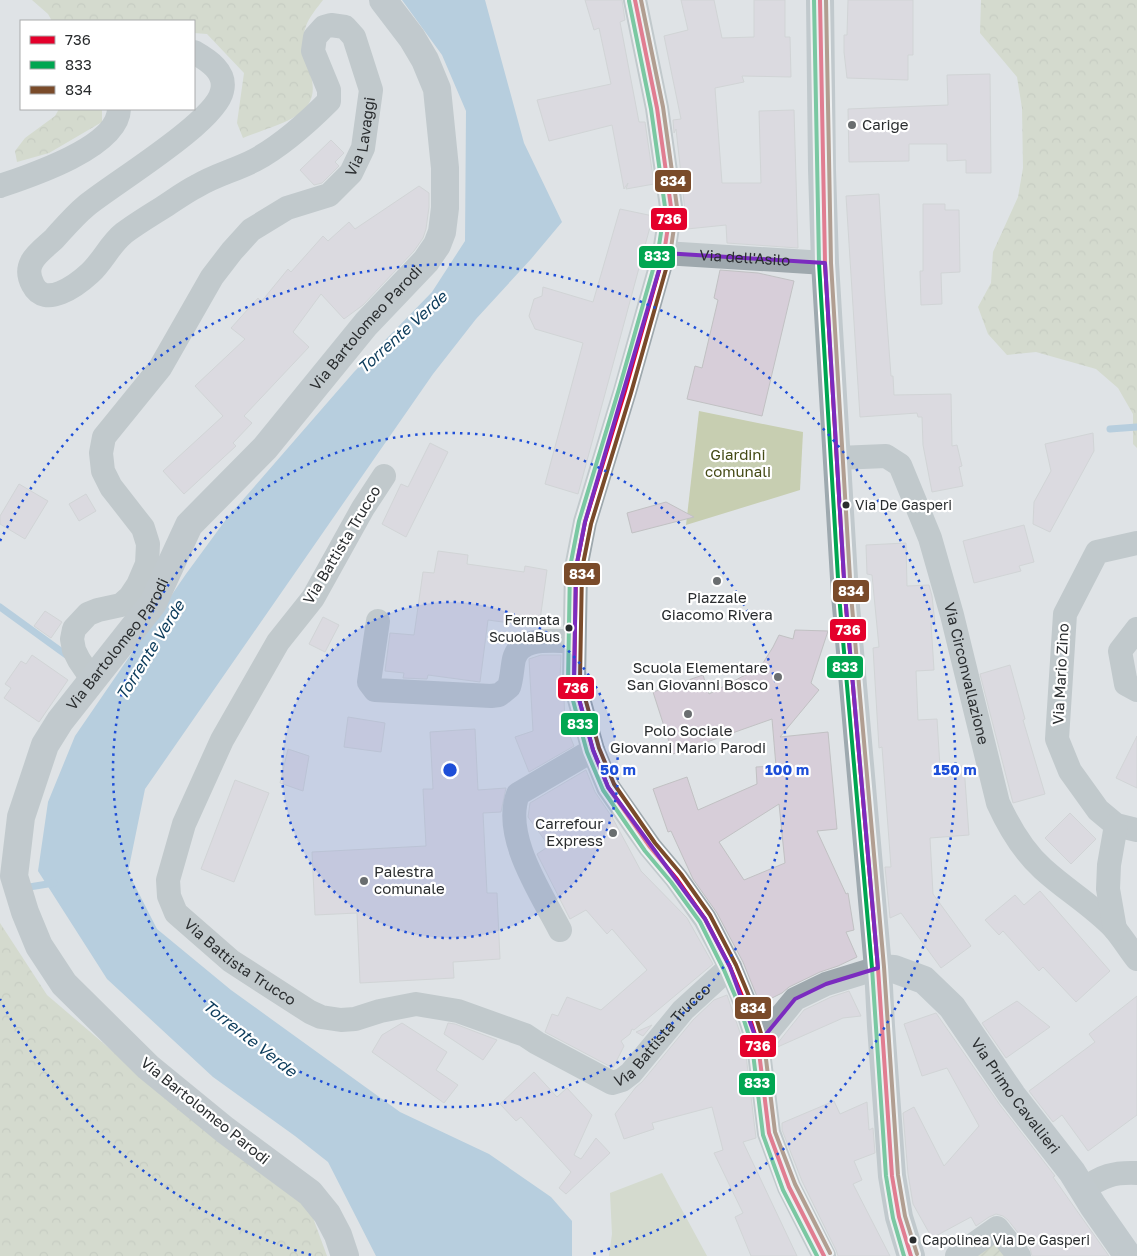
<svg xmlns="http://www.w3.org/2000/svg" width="1137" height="1256" viewBox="0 0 1137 1256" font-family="'Golos Text',sans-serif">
  <defs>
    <pattern id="forest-crowns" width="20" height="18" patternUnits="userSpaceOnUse" patternTransform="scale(1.25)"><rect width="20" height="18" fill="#c7ceb1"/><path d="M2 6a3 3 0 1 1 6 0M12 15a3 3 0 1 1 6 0" fill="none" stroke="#abb199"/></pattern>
    <pattern id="garden-furrows" width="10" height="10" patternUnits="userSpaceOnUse" patternTransform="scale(1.25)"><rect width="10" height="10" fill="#c7ceb1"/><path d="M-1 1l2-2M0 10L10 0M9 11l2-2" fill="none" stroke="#abb199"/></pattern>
  </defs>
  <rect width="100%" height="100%" fill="#dfe3e6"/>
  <g fill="url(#forest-crowns)">
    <path d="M32 0H323C317 8 309 17 306 26 294 57 334 92 296 116 284 124 257 132 243 138L237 123 244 73 207 34 194 33V21H52L48 14Z"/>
    <polygon points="981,0 1137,0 1137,448 1133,444 1133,414 1118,388 1096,369 1036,352 1007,355 988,334 978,307 991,283 993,252 1018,197 1023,168 1022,108 1017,77 980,33"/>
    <polygon points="59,109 102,109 102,122 49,153 17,162 15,151 25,138 55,116"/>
    <polygon points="0,923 47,995 158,1090 309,1207 327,1256 0,1256"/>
  </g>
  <g fill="#c7ceb1">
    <polygon points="699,411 803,432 800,490 686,525"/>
    <polygon points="662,1173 707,1256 609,1256 612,1234 610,1193"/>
  </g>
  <polygon fill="url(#garden-furrows)" points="997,1228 1019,1256 957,1256"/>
  <polygon fill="#88b3d5" points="402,0 485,0 524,143 562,222 531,259 476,319 433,374 145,789 128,872 157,929 231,990 400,1112 489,1154 551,1197 572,1221 572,1256 376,1256 328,1162 295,1136 213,1077 107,979 38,871 48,802 75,736 186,574 227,518 354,372 432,292 465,241 466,111 442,55"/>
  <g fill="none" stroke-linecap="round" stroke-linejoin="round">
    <g stroke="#88b3d5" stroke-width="7">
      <polyline points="1110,429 1137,427"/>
      <polyline points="0,607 69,657"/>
      <polyline points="23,888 54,883"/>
    </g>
  </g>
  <g fill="#d7ced9" stroke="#c1c1c3" fill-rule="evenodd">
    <polygon points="585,0 622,0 625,20 620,22 639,122 645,122 654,184 626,189 628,183 624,189 612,125 549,141 537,100 611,84 599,28 594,30"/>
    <polygon points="681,0 714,0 722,38 754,37 754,0 785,0 785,37 790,37 791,77 742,76 744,82 715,88 722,183 761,183 759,111 794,110 798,248 727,243 726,225 687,229 676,129 674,133 673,120 681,119 664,36 688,30"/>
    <polygon points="848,0 913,0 913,55 908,55 908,80 847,78 844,52 844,35 847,35"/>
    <polygon points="990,74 991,173 966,173 966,160 947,161 947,144 909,144 909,161 849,162 848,109 948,105 947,75"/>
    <polygon points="331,140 344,153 335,162 339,166 322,183 314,185 300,170"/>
    <polygon points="419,186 429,193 429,207 426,229 423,238 414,251 363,305 344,319 321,294 293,332 309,347 244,416 252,423 233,443 236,446 184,494 163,471 223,416 195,386 245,339 231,328 258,298 261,302 288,269 291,272 323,236 328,241 349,222 355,229"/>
    <polygon points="879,194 885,295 891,376 893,376 894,395 951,394 952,446 957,445 962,466 959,467 963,486 932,492 923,445 922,417 918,417 917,413 860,417 846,196"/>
    <polygon points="923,204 945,204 945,210 959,210 960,272 941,273 942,304 921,305 920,271 923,271"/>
    <polygon points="620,209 653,216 578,494 545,484 583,343 535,329 529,316 534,299 542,296 543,287 593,302"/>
    <polygon points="720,270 758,273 794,281 762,416 687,399 695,366 702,368 718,300 714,298"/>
    <polygon points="1093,433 1094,451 1050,532 1033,524 1034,502 1051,471 1045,444"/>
    <polygon points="430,443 448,452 406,537 382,524 401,484 408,487"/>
    <polygon points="19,484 48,501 25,539 0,524 0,516"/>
    <polygon points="86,494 96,511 79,521 69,504"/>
    <polygon points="666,502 694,517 632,533 627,513"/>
    <polygon points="1024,525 1034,562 1019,566 1021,571 974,583 963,541"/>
    <polygon points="906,543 907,586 929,585 932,596 935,623 931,623 934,670 916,671 918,720 937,719 940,767 964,766 969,835 930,838 933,894 971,946 941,968 901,913 890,918 885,867 891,867 882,747 879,748 873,648 879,647 872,575 867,574 866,545"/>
    <polygon points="438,551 468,555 467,564 524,572 525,566 547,570 539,627 488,620 480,682 428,675 427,679 403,678 404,673 385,671 390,633 414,635 423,572 434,573"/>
    <polygon points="45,611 62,622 51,638 34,626"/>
    <polygon points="323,617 339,625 325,652 309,644"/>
    <path d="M795 630 828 631 811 683 819 690 780 737 828 732 837 829 817 831 846 894 848 893 854 930 846 932 857 957 838 966 820 972 789 987 782 993 760 1004 743 962 717 913 693 879 671 831 668 832 653 789 687 777 698 810 757 784 756 767 776 766 772 719 673 754 653 692 703 675 709 694 751 672 763 663 773 647 779 635 793 639ZM779 804 785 863 744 880 719 842Z"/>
    <polygon points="32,655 68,680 39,722 4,698 11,688 5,684 21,661 26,664"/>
    <polygon points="541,655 561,655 560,681 564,697 565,724 574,746 529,772 515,737 533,731 529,659"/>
    <polygon points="1010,665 1025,719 1023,720 1045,794 1013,803 980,674"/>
    <polygon points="348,717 385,723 381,752 344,747"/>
    <polygon points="475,729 478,790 506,788 501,812 483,813 487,893 497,893 500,959 453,962 454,978 360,983 357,913 315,915 312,852 426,846 423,789 433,789 430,732"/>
    <polygon points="1137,736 1137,788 1116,778"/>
    <polygon points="288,749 309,756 303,791 280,783"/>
    <polygon points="586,770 595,792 612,817 641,871 687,918 713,964 634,1030 632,1029 630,1034 621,1041 624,1046 613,1068 545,1032 552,1014 558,1016 567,997 601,1010 647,970 612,929 607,934 586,910 570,919 537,854 549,846 528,817 530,803"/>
    <polygon points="235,780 269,793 234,882 201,869"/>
    <polygon points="1070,813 1096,839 1071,864 1045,838"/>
    <polygon points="1040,891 1110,971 1076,1002 1043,967 1039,971 1003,931 999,935 985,920 1015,895 1024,905"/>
    <polygon points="849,991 861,1016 843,1018 773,1049 804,1010 831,997"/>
    <polygon points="727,995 745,1047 756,1138 743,1142 797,1256 751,1256 735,1217 743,1213 714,1153 723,1150 712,1107 652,1123 654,1129 624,1139 615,1114 636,1087 642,1082 693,1020 714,1000"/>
    <polygon points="1137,996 1137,1115 1088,1151 1062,1115 1053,1122 1029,1091 1095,1042 1089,1034"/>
    <polygon points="1017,1001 1050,1027 1006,1058 982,1023"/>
    <polygon points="936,1013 1000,1105 1055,1176 1053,1177 1109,1256 1032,1256 1030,1248 1008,1220 1003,1216 996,1214 989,1217 976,1226 971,1217 932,1238 913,1204 908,1174 903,1113 914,1107 944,1166 979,1126 947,1068 922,1076 904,1024"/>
    <polygon points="402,1023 447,1052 436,1070 458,1085 444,1103 372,1052 382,1035"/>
    <polygon points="448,1023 455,1024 497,1040 483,1060 444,1034"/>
    <polygon points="652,1025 643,1036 636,1032"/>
    <polygon points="534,1072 557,1097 567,1088 592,1115 574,1155 581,1159 596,1138 610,1153 566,1194 559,1188 571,1172 521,1117 516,1121 500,1104"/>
    <polygon points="834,1101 840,1114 867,1102 869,1130 873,1128 875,1153 854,1161 862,1180 853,1184 890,1256 838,1256 836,1250 802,1181 782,1130 782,1123"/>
  </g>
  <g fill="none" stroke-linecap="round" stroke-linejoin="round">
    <g stroke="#9ea8ad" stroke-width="24">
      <polyline points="635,0 657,108 671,207 664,253 625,391 585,522 576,568 574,681 593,750 608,787 650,847 676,878 705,919 730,967 745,1003 758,1044 769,1133 789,1187 824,1256"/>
      <path d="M0 186C30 176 118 147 119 109"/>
      <path id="s1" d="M664 253 825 263"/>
      <path id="s2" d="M838 458 886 456 900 465 930 538 952 615 998 803C1009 827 1024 852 1043 869 1066 890 1093 906 1114 928 1122 937 1129 949 1137 959"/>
      <path id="s3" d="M384 476 363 508 313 598 278 642 222 740 184 824 168 880 169 896 176 913 231 961 310 1012 321 1017 341 1020 355 1019 380 1011 416 1004 458 1011 525 1035 537 1043 612 1083 622 1080 631 1073 683 1010 730 967"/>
      <polyline points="1137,543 1097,552 1065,614 1057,739 1070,771 1098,810 1116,825 1137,830"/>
      <path d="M378 621 369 682 375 690 491 696 499 695 509 687C512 678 512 668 514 659 520 635 555 642 574 641"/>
      <polyline points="1137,629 1120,651 1126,684 1137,690"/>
      <path id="s4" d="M92 679 79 660 74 650 72 639 74 629 88 614 98 610 121 605 130 597 138 585 147 564 148 544 143 528 111 487 103 471 101 453 104 437 160 368 212 277 232 251 251 230 287 208 329 195 351 173 363 148 371 90 354 37 345 27 331 25 324 27 315 37 313 51 329 90V101C307 123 283 145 255 160 236 170 215 175 197 186 185 192 173 201 162 208 149 216 136 224 124 233 110 244 103 261 90 273 77 285 45 309 33 285 21 263 40 252 54 239 64 228 74 216 86 206 114 183 216 122 222 91 227 72 208 60 194 52"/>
      <polyline points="1115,929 1108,889 1109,865 1116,825"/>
      <path d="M560 930C541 893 502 836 518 794L593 750"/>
      <polyline points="758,1044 795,999 826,984 878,968"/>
      <path d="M1083 1189C1103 1176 1113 1172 1137 1173"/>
      <polyline points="957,1256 997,1228 1019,1256"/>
    </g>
    <g stroke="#9ea9af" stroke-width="28">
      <polyline points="820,0 822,170 825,263 845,595 878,968 881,1026 892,1176 899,1217 911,1256"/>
      <path id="s5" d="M878 968 894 969 924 980 952 1007 1012 1095 1072 1172 1093 1206 1128 1256"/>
      <path id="s6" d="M345 1256 338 1235 327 1214 310 1193 225 1130 148 1067 64 984 39 946 25 912 14 876 21 817 45 745 60 721 153 603 189 525 265 448 366 324 426 261 437 245 442 232 445 208V168L437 89 425 60 412 38 383 0"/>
    </g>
    <defs>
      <g id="bus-1">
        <polyline points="635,0 657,108 671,207 664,253 625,391 585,522 576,568 574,681 593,750 608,787 650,847 676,878 705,919 730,967 745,1003 758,1044 769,1133 789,1187 824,1256"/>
        <polyline points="820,0 825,263 845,595 878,968 892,1176 899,1217 911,1256"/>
      </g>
      <g id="bus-2">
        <polyline points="814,0 819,263 839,595 872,968 886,1176 893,1218 904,1256"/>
        <polyline points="629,1 651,109 665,207 658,252 619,389 579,521 570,567 568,682 587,752 603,790 645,851 671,882 700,922 724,970 739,1005 752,1045 763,1135 783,1190 817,1256"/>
      </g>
      <g id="bus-3">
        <polyline points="641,0 663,107 677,207 670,255 631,393 591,524 582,569 580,680 599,748 614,784 655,843 681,874 710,915 736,965 751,1001 764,1043 775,1132 795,1184 830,1253"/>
        <polyline points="826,0 831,263 851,595 884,967 898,1175 905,1216 917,1254"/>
      </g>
    </defs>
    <use href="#bus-1" stroke="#fff" stroke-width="8"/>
    <use href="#bus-2" stroke="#fff" stroke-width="8"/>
    <use href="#bus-3" stroke="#fff" stroke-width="8"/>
    <use href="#bus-1" stroke="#e4002b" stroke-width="4"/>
    <use href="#bus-2" stroke="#00a651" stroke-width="4"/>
    <use href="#bus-3" stroke="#7a4b2a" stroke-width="4"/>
  </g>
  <path d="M0 0H1137V1256H0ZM664 253 825 263 845 595 878 968 826 984 795 999 758 1044 730 967 705 919 608 787 593 750 574 681 576 568 585 522Z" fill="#dfe3e6" fill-opacity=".55" fill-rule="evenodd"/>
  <path fill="none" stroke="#7b2cbf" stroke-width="4" stroke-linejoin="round" d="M664 253 825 263 845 595 878 968 826 984 795 999 758 1044 730 967 705 919 608 787 593 750 574 681 576 568 585 522Z"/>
  <circle cx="450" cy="770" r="168" fill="#1d4ed8" fill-opacity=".12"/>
  <g fill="none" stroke="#1d4ed8" stroke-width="2.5" stroke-dasharray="2.5 5">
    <circle cx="450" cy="770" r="168"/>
    <circle cx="450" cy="770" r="337"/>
    <path d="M311 1255A505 505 0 0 1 0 999M0 541A505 505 0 1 1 589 1255"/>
  </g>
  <g fill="#696d6f" stroke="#fff" stroke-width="2">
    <circle cx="852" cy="125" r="5"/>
    <circle cx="717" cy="581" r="5"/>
    <circle cx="778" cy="677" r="5"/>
    <circle cx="688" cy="714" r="5"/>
    <circle cx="613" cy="833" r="5"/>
    <circle cx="364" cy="881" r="5"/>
  </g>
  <g fill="#2a2d2f" stroke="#fff" stroke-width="2">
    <circle cx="846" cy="505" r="4.5"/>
    <circle cx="569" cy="628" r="4.5"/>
    <circle cx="913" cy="1240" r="4.5"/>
  </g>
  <g text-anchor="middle" stroke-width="4.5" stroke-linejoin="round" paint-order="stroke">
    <g font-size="14" fill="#2a2d2f" stroke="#fff" text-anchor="start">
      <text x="855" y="510">Via De Gasperi</text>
      <text x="560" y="625" text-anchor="end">Fermata<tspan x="560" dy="17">ScuolaBus</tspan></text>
      <text x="922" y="1245">Capolinea Via De Gasperi</text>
    </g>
    <g font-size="15" fill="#2a2d2f" stroke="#fff" text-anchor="start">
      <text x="862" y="130">Carige</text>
      <text x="717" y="603" text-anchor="middle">Piazzale<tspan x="717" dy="17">Giacomo Rivera</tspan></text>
      <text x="768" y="673" text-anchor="end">Scuola Elementare<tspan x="768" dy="17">San Giovanni Bosco</tspan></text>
      <text x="688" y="736" text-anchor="middle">Polo Sociale<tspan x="688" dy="17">Giovanni Mario Parodi</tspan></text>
      <text x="603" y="829" text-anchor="end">Carrefour<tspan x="603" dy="17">Express</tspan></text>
      <text x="374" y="877">Palestra<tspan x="374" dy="17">comunale</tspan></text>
    </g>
    <g font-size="15" fill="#2a2d2f" stroke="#fff">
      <text dy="5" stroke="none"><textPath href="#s4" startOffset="711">Via Lavaggi</textPath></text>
      <text dy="5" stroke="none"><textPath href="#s1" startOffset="81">Via dell'Asilo</textPath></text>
      <text dy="5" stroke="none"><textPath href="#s6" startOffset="1181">Via Bartolomeo Parodi</textPath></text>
      <text transform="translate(342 545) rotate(-59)" y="5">Via Battista Trucco</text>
      <text dy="5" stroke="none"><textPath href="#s6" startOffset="776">Via Bartolomeo Parodi</textPath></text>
      <text dy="5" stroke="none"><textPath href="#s2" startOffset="284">Via Circonvallazione</textPath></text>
      <text transform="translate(1061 674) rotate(-87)" y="5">Via Mario Zino</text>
      <text dy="5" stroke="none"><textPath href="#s3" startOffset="576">Via Battista Trucco</textPath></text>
      <text dy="5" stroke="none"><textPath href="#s3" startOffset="1055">Via Battista Trucco</textPath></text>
      <text dy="5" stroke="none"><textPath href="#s5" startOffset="196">Via Primo Cavallieri</textPath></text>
      <text transform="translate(205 1111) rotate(39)" y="5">Via Bartolomeo Parodi</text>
    </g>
    <g font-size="15" fill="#444a15" stroke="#fff">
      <text x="738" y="460">Giardini<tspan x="738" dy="17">comunali</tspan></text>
    </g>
    <g font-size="16" font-style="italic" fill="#0b3b5b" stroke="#fff">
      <text transform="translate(402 332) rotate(-42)" y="6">Torrente Verde</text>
      <text transform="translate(150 650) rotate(-58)" y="6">Torrente Verde</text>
      <text transform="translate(250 1038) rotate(38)" y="6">Torrente Verde</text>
    </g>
  </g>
  <circle cx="450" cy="770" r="8" fill="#1d4ed8" stroke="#fff" stroke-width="2.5"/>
  <g font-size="15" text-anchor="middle" font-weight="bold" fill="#1d4ed8" stroke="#fff" stroke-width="4.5" stroke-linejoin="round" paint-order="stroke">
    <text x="618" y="775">50 m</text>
    <text x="787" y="775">100 m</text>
    <text x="955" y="775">150 m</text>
  </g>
  <g stroke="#fff" stroke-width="2">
    <rect x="654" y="169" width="38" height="24" rx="5" fill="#7a4b2a"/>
    <rect x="650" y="207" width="38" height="24" rx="5" fill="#e4002b"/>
    <rect x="638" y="245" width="38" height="24" rx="5" fill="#00a651"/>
    <rect x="563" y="562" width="38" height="24" rx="5" fill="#7a4b2a"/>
    <rect x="832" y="579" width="38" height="24" rx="5" fill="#7a4b2a"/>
    <rect x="829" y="618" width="38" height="24" rx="5" fill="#e4002b"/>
    <rect x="826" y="655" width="38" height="24" rx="5" fill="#00a651"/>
    <rect x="557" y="676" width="38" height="24" rx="5" fill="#e4002b"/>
    <rect x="560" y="712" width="39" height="24" rx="5" fill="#00a651"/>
    <rect x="734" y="996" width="38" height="24" rx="5" fill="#7a4b2a"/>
    <rect x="739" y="1034" width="38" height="24" rx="5" fill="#e4002b"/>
    <rect x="738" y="1072" width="38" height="24" rx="5" fill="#00a651"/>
  </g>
  <g font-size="14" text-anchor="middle" font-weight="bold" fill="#fff">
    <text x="673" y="186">834</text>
    <text x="669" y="224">736</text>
    <text x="657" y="261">833</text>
    <text x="582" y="579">834</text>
    <text x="851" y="596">834</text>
    <text x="848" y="635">736</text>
    <text x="845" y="672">833</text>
    <text x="576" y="693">736</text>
    <text x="580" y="729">833</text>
    <text x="753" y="1013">834</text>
    <text x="758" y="1051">736</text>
    <text x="757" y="1088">833</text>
  </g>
  <rect x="20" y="20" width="175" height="90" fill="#ffffff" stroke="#aaabac"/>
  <rect x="30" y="36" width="25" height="8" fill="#e4002b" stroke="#aaabac"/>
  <text x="65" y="45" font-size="15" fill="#2a2d2f">736</text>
  <rect x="30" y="61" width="25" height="8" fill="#00a651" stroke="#aaabac"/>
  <text x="65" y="70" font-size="15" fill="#2a2d2f">833</text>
  <rect x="30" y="86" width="25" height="8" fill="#7a4b2a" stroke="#aaabac"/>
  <text x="65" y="95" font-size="15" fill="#2a2d2f">834</text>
</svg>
